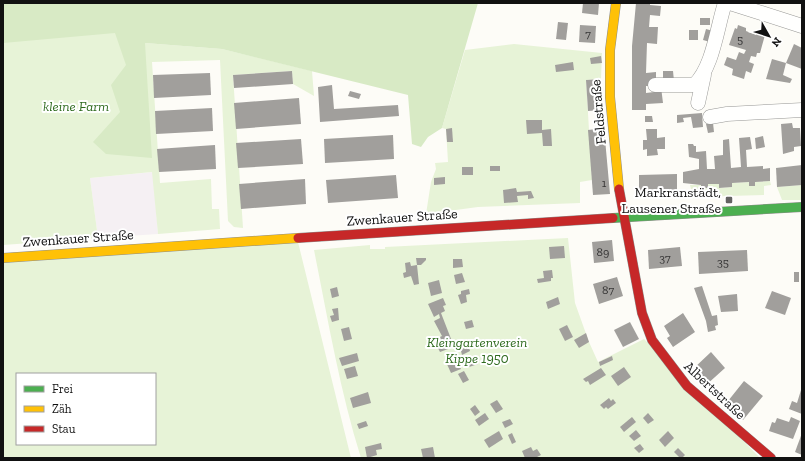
<svg xmlns="http://www.w3.org/2000/svg" width="805" height="461" viewBox="0 0 805 461" font-family="'Zilla Slab',serif">
  <rect width="100%" height="100%" fill="#fdfcf7"/>
  <polygon fill="#f5f0f3" points="153,172 158,234 98,238 90,178"/>
  <g fill="#e7f3d7" fill-rule="evenodd">
    <polygon points="3,13 57,13 145,43 222,49 312,71 314,96 293,84 292,71 233,75 243,228 234,227 228,221 220,60 152,62 160,183 211,179 212,209 219,209 220,229 158,234 152,172 90,178 98,238 3,245"/>
    <polygon points="514,44 602,53 601,79 586,80 592,180 580,182 580,203 478,207 426,214 431,182 436,169 435,163 448,162 446,129 442,128 465,50"/>
    <polygon points="770,181 771,185 764,186 764,195 693,197 690,185 701,185 701,188 708,188 708,184 719,184 720,188 732,187 732,183 749,182 749,186 755,186 755,182"/>
    <polygon points="802,185 802,200 782,200 777,187"/>
    <path d="M297 238 351 458H3V258ZM17 374H155V444H17Z"/>
    <path d="M568 238 575 303 589 342 598 362 644 339 760 458H361C340 391 328 320 314 250L370 245V249H385V247Z"/>
  </g>
  <polygon fill="#d8eac5" points="3,3 478,3 442,128 428,137 421,147 412,144 408,95 222,49 145,43 152,158 106,154 93,142 120,112 111,85 126,65 115,33 3,43"/>
  <g fill="#a19f9c">
    <polygon points="583,3 599,3 598,15 582,13"/>
    <polygon points="636,3 650,3 650,5 661,6 660,16 650,15 649,27 658,27 657,44 647,43 646,73 656,72 656,82 651,86 646,86 646,93 654,92 655,88 661,87 663,103 646,104 646,110 632,110 632,46"/>
    <rect x="700" y="18" width="10" height="7"/>
    <polygon points="558,22 568,23 566,40 556,39"/>
    <polygon points="580,25 596,26 595,43 579,42"/>
    <polygon points="738,25 746,28 746,31 756,35 756,32 765,35 760,53 757,53 756,57 751,56 749,62 754,64 751,73 746,71 744,79 732,75 733,69 724,65 727,57 736,60 739,52 744,54 746,50 729,45 735,28 737,29"/>
    <polygon points="706,29 713,31 710,42 703,40"/>
    <rect x="689" y="30" width="9" height="10"/>
    <polygon points="794,44 802,48 802,69 786,63"/>
    <polygon points="601,56 602,63 591,64 590,58"/>
    <polygon points="772,59 786,63 783,75 792,79 790,83 766,79"/>
    <polygon points="573,62 574,70 556,72 555,65"/>
    <polygon points="292,71 293,84 234,88 233,75"/>
    <polygon points="663,71 673,71 674,81 663,81"/>
    <polygon points="210,73 211,95 154,98 153,75"/>
    <polygon points="601,79 603,110 588,111 586,80"/>
    <polygon points="332,85 334,109 398,105 399,116 320,122 318,87"/>
    <polygon points="350,91 361,94 359,99 348,96"/>
    <polygon points="299,98 301,124 236,129 234,103"/>
    <polygon points="212,108 213,131 156,134 155,111"/>
    <polygon points="702,113 703,127 693,128 691,117 683,118 684,122 677,123 677,115"/>
    <polygon points="645,116 652,116 653,122 645,122"/>
    <polygon points="526,120 542,120 542,130 551,129 552,146 543,146 542,133 527,134"/>
    <polygon points="713,123 714,132 708,133 706,124"/>
    <polygon points="792,123 793,128 800,128 801,146 794,147 794,151 783,154 781,124"/>
    <polygon points="452,128 453,142 447,142 446,129"/>
    <polygon points="604,128 610,194 593,195 588,130"/>
    <polygon points="646,129 657,129 657,138 665,137 665,149 657,149 658,155 647,156 647,149 643,150 643,140 647,140"/>
    <polygon points="393,135 394,159 325,163 324,139"/>
    <polygon points="763,136 765,147 756,149 755,138"/>
    <polygon points="750,137 752,149 746,150 747,167 763,166 763,169 770,168 770,181 755,182 755,186 749,186 749,182 732,183 732,187 719,188 719,184 708,184 708,188 701,188 701,185 683,183 683,172 699,169 699,159 689,157 688,144 693,144 694,146 696,146 696,152 706,151 707,169 715,169 714,156 723,155 723,140 729,139 731,168 741,167 739,138"/>
    <polygon points="301,139 303,164 238,168 236,143"/>
    <polygon points="215,145 216,169 159,172 157,149"/>
    <polygon points="802,165 802,185 777,187 776,168"/>
    <rect x="490" y="166" width="10" height="5"/>
    <rect x="462" y="167" width="11" height="8"/>
    <polygon points="677,174 677,191 639,194 639,175"/>
    <polygon points="396,175 398,198 328,203 326,180"/>
    <polygon points="445,177 445,184 434,185 434,178"/>
    <polygon points="305,179 306,204 241,209 239,184"/>
    <polygon points="516,188 517,192 531,191 534,198 528,199 528,195 517,196 518,202 504,203 503,190"/>
    <polygon points="612,240 614,261 594,263 592,242"/>
    <polygon points="564,246 565,258 550,259 549,247"/>
    <polygon points="680,247 682,266 649,269 648,250"/>
    <polygon points="747,250 748,271 699,274 698,252"/>
    <polygon points="416,258 426,258 426,260 421,265 417,265"/>
    <polygon points="453,259 462,259 463,267 453,268"/>
    <polygon points="410,262 411,266 417,265 419,284 414,285 411,276 404,278 403,273 406,272 405,263"/>
    <polygon points="552,270 553,278 551,278 551,281 538,283 537,279 544,278 543,271"/>
    <rect x="794" y="272" width="5" height="10"/>
    <polygon points="462,273 465,282 456,284 454,275"/>
    <polygon points="617,277 623,296 599,304 593,284"/>
    <polygon points="439,280 442,293 431,296 428,283"/>
    <polygon points="702,286 712,316 717,315 718,325 715,326 716,330 708,332 706,321 694,288"/>
    <polygon points="337,287 339,296 332,298 330,289"/>
    <polygon points="469,289 470,294 466,295 467,302 461,304 458,295 461,294 461,291"/>
    <polygon points="772,291 791,298 785,315 765,308"/>
    <polygon points="737,294 738,311 721,312 718,296"/>
    <polygon points="558,297 560,304 548,309 546,302"/>
    <polygon points="443,298 446,305 443,306 445,311 441,313 453,344 447,346 448,349 440,352 438,348 443,346 440,337 442,336 434,321 440,318 439,314 434,317 428,304"/>
    <polygon points="338,308 339,320 332,322 330,316 334,315 332,309"/>
    <polygon points="683,313 695,332 673,347 667,338 670,336 664,326"/>
    <polygon points="472,320 474,327 466,329 464,322"/>
    <polygon points="630,322 639,339 623,347 614,330"/>
    <polygon points="567,325 573,337 565,341 559,329"/>
    <polygon points="349,327 352,339 344,341 341,329"/>
    <polygon points="586,333 589,342 579,348 574,340"/>
    <polygon points="467,340 470,351 462,355 459,343"/>
    <polygon points="711,352 725,368 705,386 700,382 703,379 693,369"/>
    <polygon points="357,353 359,361 342,366 339,358"/>
    <polygon points="612,356 613,360 600,366 599,362"/>
    <polygon points="455,357 461,369 451,373 446,362"/>
    <polygon points="477,358 478,364 469,367 467,361"/>
    <polygon points="355,366 358,376 347,379 344,369"/>
    <polygon points="624,367 631,377 618,386 611,376"/>
    <polygon points="601,368 606,375 590,385 588,381 586,382 583,379"/>
    <polygon points="464,371 469,380 463,383 458,374"/>
    <polygon points="744,381 763,396 743,420 737,416 741,411 728,401"/>
    <polygon points="801,390 802,391 802,414 789,409 792,401 797,403"/>
    <polygon points="368,392 371,403 353,408 350,398"/>
    <polygon points="609,398 611,401 613,399 616,403 608,409 606,407 604,409 600,405"/>
    <polygon points="497,400 503,409 496,413 490,404"/>
    <polygon points="475,405 480,412 475,416 470,409"/>
    <polygon points="485,413 489,419 479,426 475,420"/>
    <polygon points="648,413 654,420 648,424 643,418"/>
    <polygon points="632,417 636,422 624,432 620,427"/>
    <polygon points="791,417 800,421 793,439 769,431 772,422 775,423 777,418 789,422"/>
    <polygon points="510,419 513,424 505,428 502,422"/>
    <polygon points="366,421 368,426 359,429 357,424"/>
    <polygon points="636,430 641,436 634,441 629,436"/>
    <polygon points="499,431 503,439 489,448 484,440"/>
    <polygon points="668,431 674,438 665,447 659,440"/>
    <polygon points="512,433 516,442 512,444 508,435"/>
    <polygon points="802,433 802,455 795,452"/>
    <polygon points="381,443 382,449 376,450 377,455 367,458 365,447"/>
    <polygon points="640,444 644,449 639,453 634,448"/>
    <polygon points="433,447 435,458 423,458 421,449"/>
    <polygon points="531,447 533,451 537,449 541,455 535,458 525,458 522,451"/>
    <polygon points="678,448 685,455 682,458 680,458 674,452"/>
  </g>
  <g fill="none" stroke-linecap="round" stroke-linejoin="round">
    <defs>
      <g id="street">
        <polyline points="730,3 802,26"/>
        <path d="M655 85H694C713 68 717 27 725 3"/>
        <polyline points="698,103 704,75"/>
        <polyline points="710,117 727,114 802,110"/>
      </g>
      <polyline id="fast" points="613,218 802,207"/>
      <g id="slow">
        <polyline points="616,3 610,50 610,97 619,189"/>
        <polyline points="3,258 298,238"/>
      </g>
      <g id="jam">
        <polyline points="619,189 642,313 652,340 687,386 771,458"/>
        <polyline points="298,238 613,218"/>
      </g>
    </defs>
    <use href="#street" stroke="#979795" stroke-width="15"/>
    <use href="#fast" stroke="#8e8d8b" stroke-width="10"/>
    <use href="#slow" stroke="#8e8d8b" stroke-width="10"/>
    <use href="#jam" stroke="#8e8d8b" stroke-width="10"/>
    <use href="#street" stroke="#fffffe" stroke-width="14"/>
    <use href="#fast" stroke="#4caf50" stroke-width="9"/>
    <use href="#slow" stroke="#ffc107" stroke-width="9"/>
    <use href="#jam" stroke="#c62828" stroke-width="9"/>
  </g>
  <rect fill="#646362" stroke="#fff" stroke-width="1.5" x="725" y="196" width="8" height="8" rx="2"/>
  <g text-anchor="middle" stroke-width="4" stroke-linejoin="round" paint-order="stroke">
    <g font-size="12" fill="#353434">
      <text x="588" y="38">7</text>
      <text x="740" y="43">5</text>
      <text x="604" y="187">1</text>
      <text x="603" y="256">89</text>
      <text x="665" y="262">37</text>
      <text x="723" y="266">35</text>
      <text x="608" y="294">87</text>
    </g>
    <g font-size="14" font-style="italic" fill="#2f6b1f" stroke="#fff">
      <text x="76" y="111">kleine Farm</text>
      <text x="477" y="347">Kleingartenverein<tspan x="477" dy="16">Kippe 1950</tspan></text>
    </g>
    <g font-size="14" fill="#111" stroke="#fff">
      <text transform="translate(598 112) rotate(-95)" y="5">Feldstraße</text>
      <text transform="translate(402 217) rotate(-4)" y="5">Zwenkauer Straße</text>
      <text transform="translate(78 238) rotate(-4)" y="5">Zwenkauer Straße</text>
      <text transform="translate(715 390) rotate(43)" y="5">Albertstraße</text>
    </g>
    <g font-size="14" fill="#111" stroke="#fff" text-anchor="end">
      <text x="721" y="197">Markranstädt,<tspan x="721" dy="16">Lausener Straße</tspan></text>
    </g>
  </g>
  <rect width="805" height="461" fill="none" stroke="#111111" stroke-width="8"/>
  <rect x="16" y="373" width="140" height="72" fill="#ffffff" stroke="#a0a0a0"/>
  <rect x="24" y="386" width="20" height="6" fill="#4caf50" stroke="#a0a0a0"/>
  <text x="52" y="393" font-size="12" fill="#111111">Frei</text>
  <rect x="24" y="406" width="20" height="6" fill="#ffc107" stroke="#a0a0a0"/>
  <text x="52" y="413" font-size="12" fill="#111111">Zäh</text>
  <rect x="24" y="426" width="20" height="6" fill="#c62828" stroke="#a0a0a0"/>
  <text x="52" y="433" font-size="12" fill="#111111">Stau</text>
  <g transform="translate(769 36) rotate(129)" stroke="#ffffff" stroke-width="3" paint-order="stroke">
  <path d="M0-3L7 15L0 10L-7 15Z" fill="#111111"/>
  <text y="-6" font-size="11" font-weight="bold" text-anchor="middle" fill="#111111">N</text>
  </g>
</svg>
